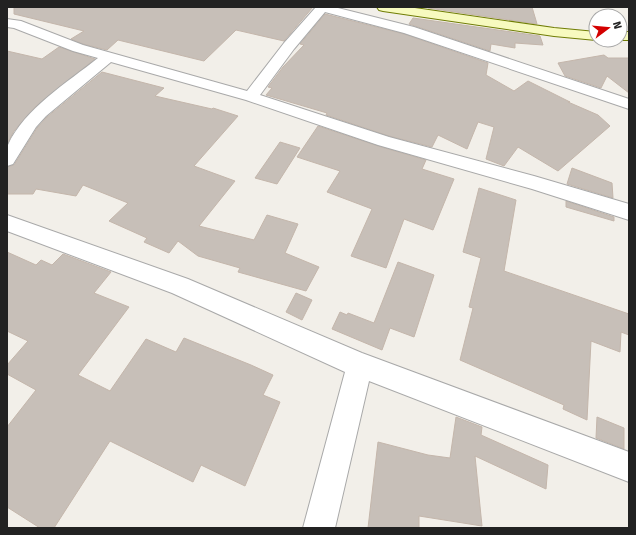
<svg xmlns="http://www.w3.org/2000/svg" width="636" height="535" viewBox="0 0 636 535" font-family="'Fira Sans',sans-serif">
  <rect width="100%" height="100%" fill="#f2efe9"/>
  <g fill="#c7bfb8" stroke="#c4b6ab">
    <polygon points="14,7 313,7 284,41 236,30 204,61 118,40 107,50 83,44 71,39 84,31 14,14"/>
    <polygon points="428,7 532,7 537,24 428,8"/>
    <polygon points="325,14 404,34 488,63 486,75 514,91 528,81 570,102 568,102 598,115 610,126 558,171 518,147 504,166 486,159 494,127 478,122 467,149 438,135 432,147 389,136 326,115 327,113 266,95 272,88 268,87 283,67 304,45 300,44"/>
    <polygon points="413,18 540,36 543,45 515,43 515,48 491,44 490,51 409,24"/>
    <polygon points="59,47 95,59 35,107 14,131 7,144 7,51 42,59"/>
    <polygon points="604,55 608,58 629,58 629,93 607,76 601,88 565,76 558,63"/>
    <polygon points="102,72 164,88 155,96 212,109 213,108 238,116 194,166 235,181 199,226 254,240 267,215 298,224 285,253 319,267 306,291 238,272 240,268 198,256 178,241 169,253 144,242 147,238 109,221 128,203 83,185 76,196 36,189 33,194 7,194 7,167 14,165 37,128 47,117"/>
    <polygon points="318,126 378,146 426,160 422,169 454,179 433,230 404,219 386,268 351,256 372,209 327,192 340,171 297,157"/>
    <polygon points="280,142 300,148 277,184 255,178"/>
    <polygon points="572,168 612,183 613,198 567,184"/>
    <polygon points="479,188 516,200 504,271 629,314 629,335 621,332 620,352 591,341 587,420 563,409 564,405 460,360 473,308 469,307 481,258 463,252"/>
    <polygon points="566,201 614,217 614,221 566,207"/>
    <polygon points="7,252 36,265 41,260 52,265 63,254 111,272 94,293 129,307 78,375 110,391 146,339 176,352 184,338 251,365 273,375 263,395 280,402 245,486 201,465 193,482 110,441 54,528 40,528 7,507 7,427 36,390 7,374 7,365 28,341 7,331"/>
    <polygon points="398,262 434,275 414,337 390,328 382,350 332,329 340,312 347,315 348,313 374,323"/>
    <polygon points="296,293 312,300 302,320 286,312"/>
    <polygon points="456,417 482,427 481,435 548,465 546,489 475,456 482,526 419,516 419,528 368,528 378,442 428,455 450,458"/>
    <polygon points="597,417 624,428 624,449 596,438"/>
  </g>
  <g fill="none" stroke-linecap="round" stroke-linejoin="round">
    <defs>
      <g id="street">
        <path d="M316 7H334L414 27 629 99V109L404 33 325 12 294 49 260 95 389 137 534 176 629 204V220L532 189 378 145 246 100 111 62 46 116 36 127 13 164 7 166C7 160 5 150 8 145 24 109 68 82 98 58L73 51 14 28 7 27V19L21 21 83 45 247 91 284 43Z"/>
        <polygon points="7,215 188,279 362,353 629,452 629,482 369,381 335,528 303,528 345,372 172,293 7,231"/>
      </g>
      <g id="secondary">
        <polygon points="377,7 408,7 554,28 596,32 596,40 554,36 383,11 379,10"/>
        <rect x="620" y="32" width="9" height="8"/>
      </g>
    </defs>
    <use href="#street" stroke="#a9a9a9" stroke-width="2"/>
    <use href="#secondary" stroke="#707d05" stroke-width="2"/>
    <use href="#street" fill="#fff" fill-rule="evenodd"/>
    <use href="#secondary" fill="#f7fabf" fill-rule="evenodd"/>
  </g>
  <rect width="636" height="535" fill="none" stroke="#222222" stroke-width="16"/>
  <g transform="translate(608 28) rotate(74)"><circle r="19" fill="#ffffff" stroke="#a7a7a7"/>
  <path d="M0-3L7 15L0 10L-7 15Z" fill="#d40000"/>
  <text y="-6" font-size="11" font-weight="bold" text-anchor="middle" fill="#222222">N</text>
  </g>
</svg>
